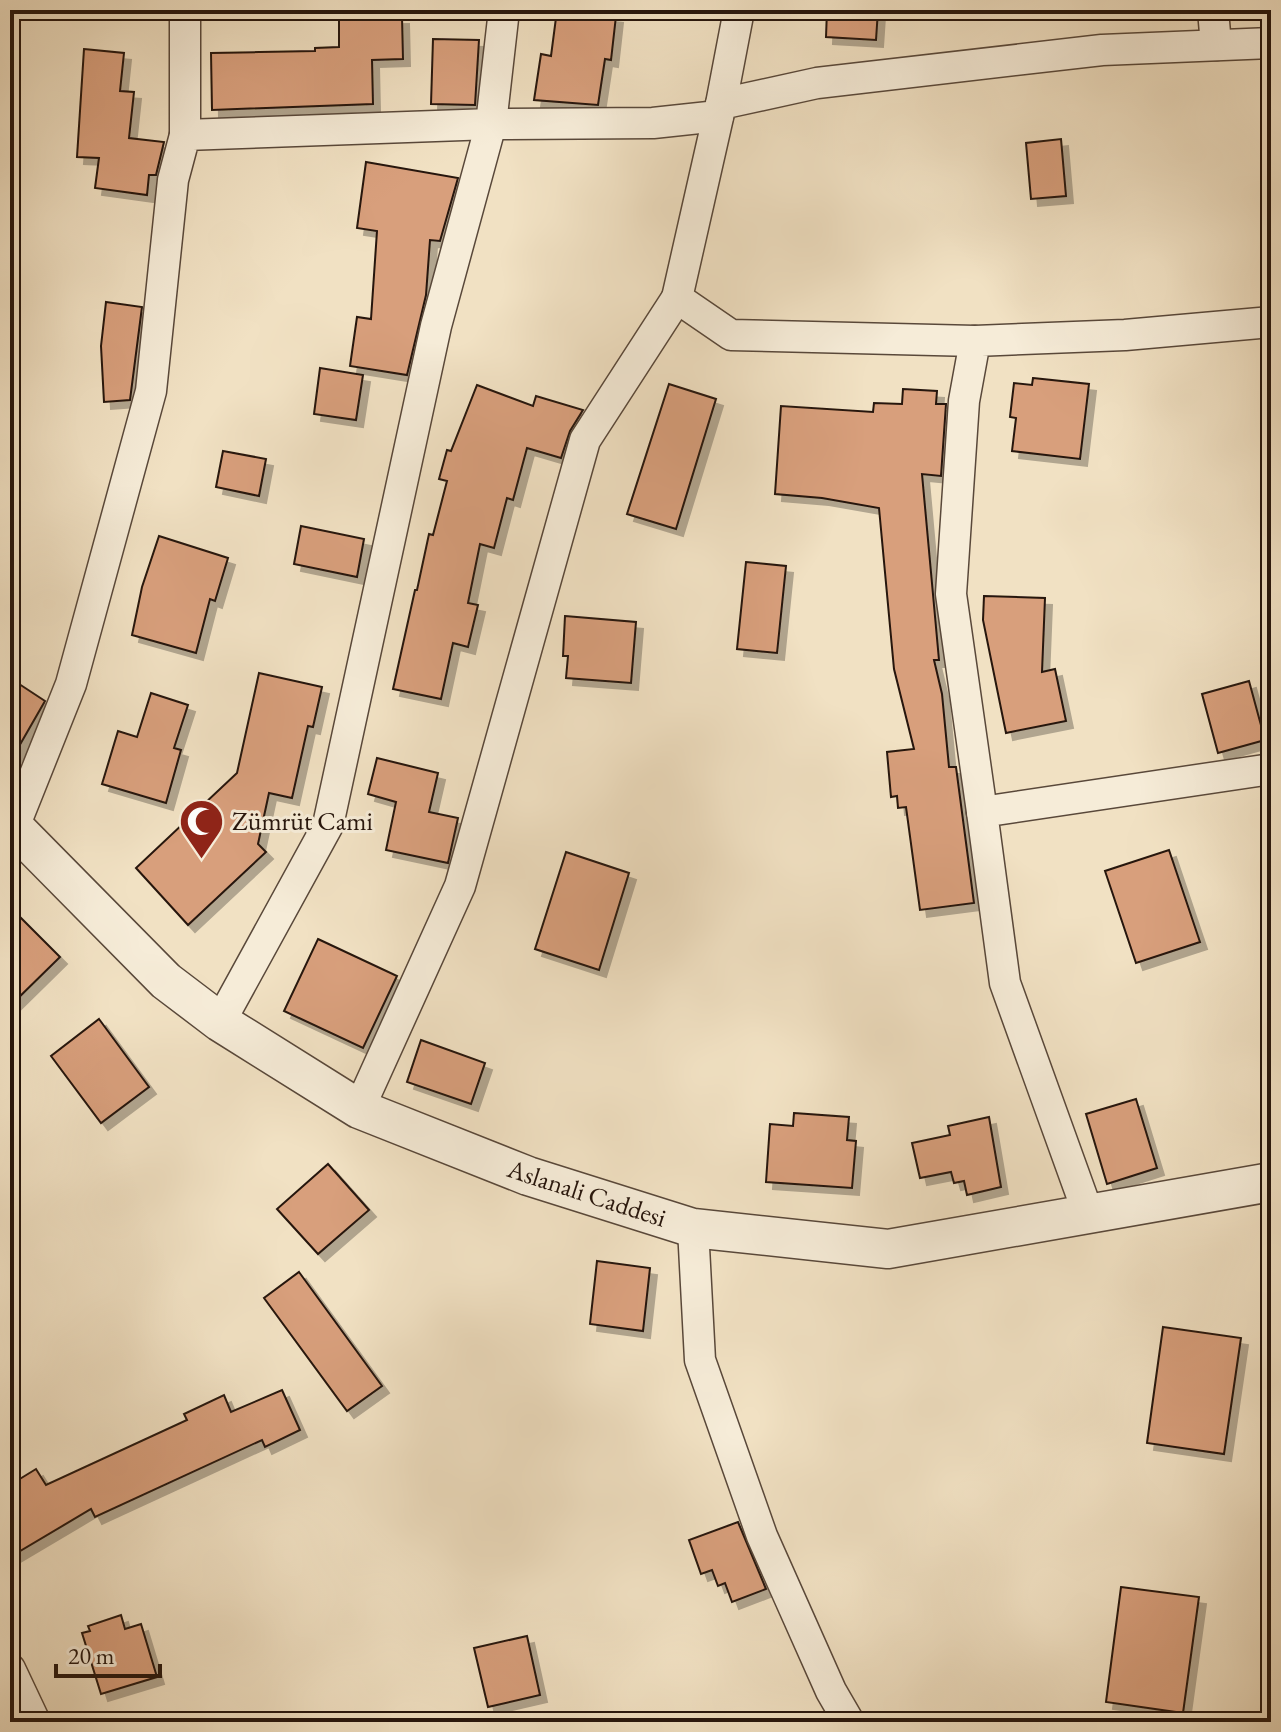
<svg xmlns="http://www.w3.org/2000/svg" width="1281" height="1732" viewBox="0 0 1281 1732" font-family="'EB Garamond',serif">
  <defs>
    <filter id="shadow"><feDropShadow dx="7" dy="7" stdDeviation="0" flood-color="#0004"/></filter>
  </defs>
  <rect width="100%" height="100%" fill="#f1e1c3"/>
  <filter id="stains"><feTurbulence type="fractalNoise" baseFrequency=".0025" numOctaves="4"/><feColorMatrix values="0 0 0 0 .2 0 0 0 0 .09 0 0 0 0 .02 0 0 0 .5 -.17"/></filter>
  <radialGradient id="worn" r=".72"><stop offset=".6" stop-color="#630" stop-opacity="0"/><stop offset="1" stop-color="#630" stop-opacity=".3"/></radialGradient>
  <g fill="#d89f7b" stroke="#26150c" stroke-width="2" filter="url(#shadow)">
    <polygon points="557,10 616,16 611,60 605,59 598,105 534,100 541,54 551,56"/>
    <polygon points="827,10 878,10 876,40 826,37"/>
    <polygon points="402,17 403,59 372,60 373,104 212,110 211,53 315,51 315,48 339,47 339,18"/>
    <polygon points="433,39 479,40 475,105 431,104"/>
    <polygon points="84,49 124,53 120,91 134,92 129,138 164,142 156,175 149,175 147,195 95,188 99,158 77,157"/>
    <polygon points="1061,139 1066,196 1031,199 1026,143"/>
    <polygon points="366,162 458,178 440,241 430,240 426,295 407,375 350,366 357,317 371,319 377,231 357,228"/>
    <polygon points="106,302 142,307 130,400 104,402 101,346"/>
    <polygon points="320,368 363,375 356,420 314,414"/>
    <polygon points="1033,378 1089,384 1080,459 1012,451 1016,418 1010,417 1014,383 1032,385"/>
    <polygon points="669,384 716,399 676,529 627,514"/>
    <polygon points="477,385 533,406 536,396 583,410 570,431 561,458 527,448 513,500 507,498 494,548 480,544 468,603 478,605 468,647 453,643 441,699 393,689 415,590 417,590 429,534 433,535 447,481 439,479 447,450 451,451"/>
    <polygon points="903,389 937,391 936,404 946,404 941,476 922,474 939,660 934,660 942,694 949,767 956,767 974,903 920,910 906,807 898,808 897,796 891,797 887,752 914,749 894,669 879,508 822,498 775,494 781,406 873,412 874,403 902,404"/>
    <polygon points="223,451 266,459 259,496 216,487"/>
    <polygon points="301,526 364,539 357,577 294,564"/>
    <polygon points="159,536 228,558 215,601 210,599 196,653 132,635 142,587"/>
    <polygon points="746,562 786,566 777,653 737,649"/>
    <polygon points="984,596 1045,598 1042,672 1055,669 1066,721 1006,733 983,620"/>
    <polygon points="565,616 636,622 631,683 566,678 568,656 563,656"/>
    <polygon points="259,673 322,687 313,727 308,726 292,798 269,793 258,844 266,852 188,925 136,868 237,773"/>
    <polygon points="10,678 45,701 10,762"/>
    <polygon points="1249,681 1265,740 1218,753 1202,694"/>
    <polygon points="151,693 188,705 174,748 181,750 166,803 102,784 118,731 137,737"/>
    <polygon points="377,758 438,773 429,812 458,818 448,863 386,850 396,802 368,794"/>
    <polygon points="1169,850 1200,942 1136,963 1105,871"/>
    <polygon points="566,852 629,873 599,970 535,949"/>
    <polygon points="10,907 60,957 10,1006"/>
    <polygon points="318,939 397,976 363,1048 284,1011"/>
    <polygon points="99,1019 149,1087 101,1123 51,1056"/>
    <polygon points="421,1040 485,1063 471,1104 407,1082"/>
    <polygon points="1136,1099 1157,1168 1107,1184 1086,1114"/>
    <polygon points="794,1113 849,1117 847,1140 856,1141 852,1188 766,1182 770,1124 793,1126"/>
    <polygon points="989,1117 1001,1187 967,1195 964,1181 954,1183 951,1172 920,1178 912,1143 950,1135 948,1126"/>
    <polygon points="328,1164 369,1210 318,1254 277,1209"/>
    <polygon points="597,1261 650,1268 643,1331 590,1324"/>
    <polygon points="299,1272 382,1386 347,1411 264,1298"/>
    <polygon points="1163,1327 1241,1338 1224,1454 1147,1443"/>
    <polygon points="282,1390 300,1430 265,1447 262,1440 95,1517 91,1509 10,1557 10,1485 36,1469 46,1485 187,1420 184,1414 224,1395 231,1412"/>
    <polygon points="738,1522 766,1589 732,1602 725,1583 718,1586 712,1570 701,1574 689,1540"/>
    <polygon points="1121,1587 1199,1597 1183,1713 1106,1702"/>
    <polygon points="121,1615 125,1629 141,1624 157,1677 101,1694 82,1633 90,1631 88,1626"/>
    <polygon points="527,1636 540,1695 488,1707 474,1648"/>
  </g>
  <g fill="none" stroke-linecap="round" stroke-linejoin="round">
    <defs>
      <g id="minor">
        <polyline points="185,10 185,135"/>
        <polyline points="1213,10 1216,45"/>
        <polyline points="721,104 739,10"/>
        <polyline points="975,341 731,335 677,298 721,104 817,83 1102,50 1271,43"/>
        <polyline points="982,812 951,594 964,401 975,341 1125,335 1271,322"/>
        <polyline points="14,827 71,684 151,391 173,180 185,135 491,124 504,10"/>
        <polyline points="220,1022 328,825 436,326 491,124 653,123 718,116"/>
        <polyline points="359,1109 460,886 585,440 677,298"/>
        <polyline points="1088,1213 1005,983 982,812 1271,769"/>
        <polyline points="693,1228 700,1360 762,1536 831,1691 849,1722"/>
        <polyline points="10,1669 35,1722"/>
      </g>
      <polyline id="tertiary" points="10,823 166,981 220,1022 359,1109 528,1176 693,1228 888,1249 1271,1182"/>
    </defs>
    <use href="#minor" stroke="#59483a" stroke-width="33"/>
    <use href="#tertiary" stroke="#59483a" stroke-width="41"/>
    <use href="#minor" stroke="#f6ecd8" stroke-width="30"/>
    <use href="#tertiary" stroke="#f6ecd8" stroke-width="38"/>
  </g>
  <defs>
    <symbol id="mosque-pin" viewBox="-11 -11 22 30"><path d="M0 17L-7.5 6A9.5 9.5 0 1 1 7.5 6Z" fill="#8f2418" stroke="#f6ecd8"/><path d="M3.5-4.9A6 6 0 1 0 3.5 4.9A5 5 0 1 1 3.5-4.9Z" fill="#fff"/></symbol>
  </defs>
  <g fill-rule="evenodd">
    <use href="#mosque-pin" x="176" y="796" width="51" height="69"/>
  </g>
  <g text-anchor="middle" stroke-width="6" stroke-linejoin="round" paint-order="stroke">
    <g font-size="26" fill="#26150c" stroke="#f6ecd8" text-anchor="start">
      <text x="232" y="830">Zümrüt Cami</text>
    </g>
    <g font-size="26" fill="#26150c" stroke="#f6ecd8">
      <text transform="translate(587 1193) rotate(18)" y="9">Aslanali Caddesi</text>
    </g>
  </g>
  <rect width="1281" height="1732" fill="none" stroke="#f1e1c3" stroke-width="40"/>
  <rect x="12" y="12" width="1257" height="1708" fill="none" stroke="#26150c" stroke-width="4"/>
  <rect x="20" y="20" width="1241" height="1692" fill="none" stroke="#26150c" stroke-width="2"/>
  <path d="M56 1664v12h104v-12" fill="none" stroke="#26150c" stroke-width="4"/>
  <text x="68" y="1664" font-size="24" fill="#26150c" stroke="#f6ecd8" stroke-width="6" paint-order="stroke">20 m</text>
  <rect width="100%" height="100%" filter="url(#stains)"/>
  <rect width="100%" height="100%" fill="url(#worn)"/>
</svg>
